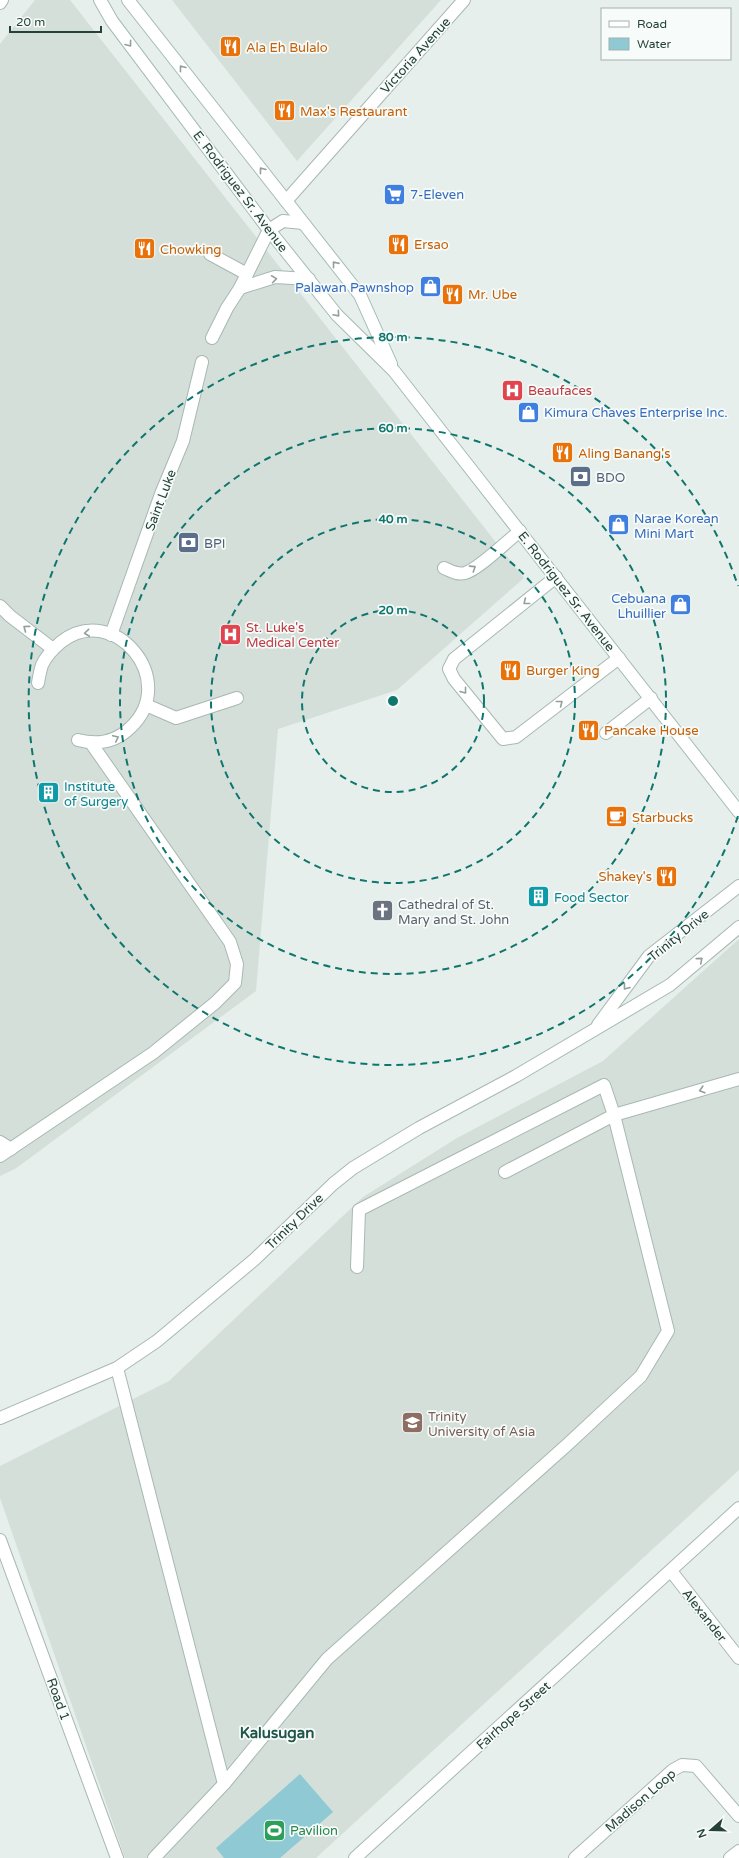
<svg xmlns="http://www.w3.org/2000/svg" width="739" height="1858" viewBox="0 0 739 1858" font-family="'Varela Round',sans-serif">
  <rect width="100%" height="100%" fill="#e6efeb"/>
  <g fill="#d4dfda">
    <polygon points="35,0 70,0 524,578 397,690 278,729 256,991 15,1169 0,1176 0,44"/>
    <polygon points="172,0 441,0 297,161"/>
    <polygon points="739,939 739,1470 316,1858 125,1858 0,1498 0,1466 169,1381 363,1197 457,1138 603,1061"/>
  </g>
  <polygon fill="#8ec9d4" points="300,1774 333,1812 280,1858 224,1858 216,1848"/>
  <g fill="none" stroke-linecap="round" stroke-linejoin="round">
    <defs>
      <g id="service">
        <polyline points="210,254 247,274"/>
        <polyline points="240,288 275,277 309,279"/>
        <polyline points="212,338 227,308 240,288 269,230 283,221 303,223"/>
        <path d="M444 568C451 571 457 575 465 573 479 569 507 541 520 531"/>
        <polyline points="556,577 454,659 449,669 454,679 503,739 516,737 619,658"/>
        <polyline points="0,606 10,616 53,649"/>
        <polyline points="111,635 161,494 183,441 202,362"/>
        <path d="M38 683C39 677 40 671 42 665 46 656 54 648 61 642 114 601 180 680 131 727 116 742 97 745 78 740"/>
        <polyline points="146,705 176,718 237,698"/>
        <polyline points="606,733 651,698"/>
        <polyline points="0,1142 11,1149"/>
        <polyline points="0,1156 153,1053 215,1003 235,983 237,964 230,942 91,743"/>
        <polyline points="505,1172 614,1115 739,1079"/>
        <polyline points="117,1368 224,1784"/>
        <polyline points="0,1540 117,1858"/>
        <polyline points="154,1858 224,1784 327,1659 568,1444 641,1376 668,1331 614,1115 604,1085 359,1210 357,1267"/>
      </g>
      <g id="minor">
        <polyline points="286,201 464,0"/>
        <polyline points="598,1025 649,956 739,886"/>
        <polyline points="0,1418 117,1368 157,1341 255,1259 333,1184 353,1168 419,1128 516,1076 670,985 739,927"/>
        <polyline points="671,1571 739,1658"/>
        <polyline points="355,1858 739,1508"/>
        <polyline points="575,1858 673,1770 682,1765 696,1766 739,1816"/>
        <polyline points="730,1858 739,1851"/>
      </g>
      <polyline id="tertiary" points="0,3 2,0"/>
      <g id="secondary">
        <polyline points="100,0 112,21 269,230 337,315 394,371 739,812"/>
        <polyline points="128,0 360,295 391,364"/>
      </g>
    </defs>
    <use href="#service" stroke="#a8b8b2" stroke-width="14"/>
    <use href="#minor" stroke="#a8b8b2" stroke-width="14"/>
    <use href="#tertiary" stroke="#a8b8b2" stroke-width="14"/>
    <use href="#secondary" stroke="#a4bbb3" stroke-width="14"/>
    <use href="#service" stroke="#fff" stroke-width="12"/>
    <use href="#minor" stroke="#fff" stroke-width="12"/>
    <use href="#tertiary" stroke="#fff" stroke-width="12"/>
    <use href="#secondary" stroke="#fff" stroke-width="12"/>
  </g>
  <defs><path id="oneway-chevron" d="M-2-3.5L2.5 0L-2 3.5" fill="none" stroke-width="1.6" stroke-linecap="round" stroke-linejoin="round"/></defs>
  <g stroke="#92a09c">
    <use href="#oneway-chevron" transform="translate(129 44) rotate(53)"/>
    <use href="#oneway-chevron" transform="translate(182 68) rotate(-128)"/>
    <use href="#oneway-chevron" transform="translate(262 170) rotate(-128)"/>
    <use href="#oneway-chevron" transform="translate(335 264) rotate(-129)"/>
    <use href="#oneway-chevron" transform="translate(274 279) rotate(-8)"/>
    <use href="#oneway-chevron" transform="translate(337 314) rotate(49)"/>
    <use href="#oneway-chevron" transform="translate(473 568) rotate(-33)"/>
    <use href="#oneway-chevron" transform="translate(526 602) rotate(141)"/>
    <use href="#oneway-chevron" transform="translate(26 628) rotate(-143)"/>
    <use href="#oneway-chevron" transform="translate(87 633) rotate(174)"/>
    <use href="#oneway-chevron" transform="translate(464 691) rotate(52)"/>
    <use href="#oneway-chevron" transform="translate(560 703) rotate(-38)"/>
    <use href="#oneway-chevron" transform="translate(116 738) rotate(-25)"/>
    <use href="#oneway-chevron" transform="translate(700 960) rotate(-40)"/>
    <use href="#oneway-chevron" transform="translate(626 987) rotate(127)"/>
    <use href="#oneway-chevron" transform="translate(702 1090) rotate(164)"/>
  </g>
  <g fill="none" stroke="#0f766e" stroke-width="2" stroke-dasharray="7 5">
    <circle cx="393" cy="701" r="91"/>
    <circle cx="393" cy="701" r="182"/>
    <circle cx="393" cy="701" r="273"/>
    <path d="M738 816A364 364 0 1 1 738 586"/>
  </g>
  <defs>
    <symbol id="restaurant-square" viewBox="-11 -11 22 22"><rect x="-9" y="-9" width="18" height="18" rx="4" fill="#e8710a" stroke="#f7fbf9"/><path d="M-5-6h1v4h1v-4h1v4h1v-4h1v5L-1.5 .5V6h-2V.5L-5-1ZM5-6V6H3V1.5H1.5Q1.5-4 5-6Z" fill="#fff"/></symbol>
    <symbol id="supermarket-square" viewBox="-11 -11 22 22"><rect x="-9" y="-9" width="18" height="18" rx="4" fill="#3f7fe0" stroke="#f7fbf9"/><path d="M-6-5.5h2.5l.6 2H6L4.5 2H-2.5L-4.4-4H-6ZM-1.5 3.2a1.3 1.3 0 1 0 .1 0ZM3 3.2a1.3 1.3 0 1 0 .1 0Z" fill="#fff"/></symbol>
    <symbol id="shop-square" viewBox="-11 -11 22 22"><rect x="-9" y="-9" width="18" height="18" rx="4" fill="#3f7fe0" stroke="#f7fbf9"/><path d="M-5-2.5h2.3a2.7 3.5 0 0 1 5.4 0H5L5.5 6h-11ZM-1.5-2.5h3a1.5 2.3 0 0 0-3 0Z" fill="#fff"/></symbol>
    <symbol id="hospital-square" viewBox="-11 -11 22 22"><rect x="-9" y="-9" width="18" height="18" rx="4" fill="#e0444e" stroke="#f7fbf9"/><path d="M-5-5h3v3.5h4V-5h3V5h-3V1.5h-4V5h-3Z" fill="#fff"/></symbol>
    <symbol id="bank-square" viewBox="-11 -11 22 22"><rect x="-9" y="-9" width="18" height="18" rx="4" fill="#5c6f8a" stroke="#f7fbf9"/><path d="M-6-4H6V4H-6ZM0-2.3a2.3 2.3 0 1 0 0 4.6a2.3 2.3 0 1 0 0-4.6Z" fill="#fff"/></symbol>
    <symbol id="building-square" viewBox="-11 -11 22 22"><rect x="-9" y="-9" width="18" height="18" rx="4" fill="#0f9aa8" stroke="#f7fbf9"/><path d="M-4-6H4V6H1V3H-1V6H-4ZM-2.5-4.3h1.7v1.8h-1.7ZM.8-4.3h1.7v1.8H.8ZM-2.5-1h1.7V.8h-1.7ZM.8-1h1.7V.8H.8Z" fill="#fff"/></symbol>
    <symbol id="cafe-square" viewBox="-11 -11 22 22"><rect x="-9" y="-9" width="18" height="18" rx="4" fill="#e8710a" stroke="#f7fbf9"/><path d="M-5.5-4.5H6V0H3Q3 3.5 0 3.5H-2.5Q-5.5 3.5-5.5 0ZM3-3.2v2h1.7v-2ZM-6 4.5H4V6H-6Z" fill="#fff"/></symbol>
    <symbol id="church-square" viewBox="-11 -11 22 22"><rect x="-9" y="-9" width="18" height="18" rx="4" fill="#6b7280" stroke="#f7fbf9"/><path d="M-1.2-6h2.4v3.5h3.3v2.4h-3.3V6h-2.4V-.1h-3.3v-2.4h3.3Z" fill="#fff"/></symbol>
    <symbol id="university-square" viewBox="-11 -11 22 22"><rect x="-9" y="-9" width="18" height="18" rx="4" fill="#8d6e63" stroke="#f7fbf9"/><path d="M0-5L7-2L0 1L-7-2ZM-4 1L0 2.5L4 1V4Q0 6-4 4Z" fill="#fff"/></symbol>
    <symbol id="stadium-square" viewBox="-11 -11 22 22"><rect x="-9" y="-9" width="18" height="18" rx="4" fill="#2e9e5b" stroke="#f7fbf9"/><path d="M0-5a6.5 5 0 1 0 0 10a6.5 5 0 1 0 0-10ZM-3.5-1.8h7v3.6h-7Z" fill="#fff"/></symbol>
  </defs>
  <g fill-rule="evenodd">
    <use href="#restaurant-square" x="218" y="34" width="25" height="25"/>
    <use href="#restaurant-square" x="272" y="98" width="25" height="25"/>
    <use href="#supermarket-square" x="382" y="182" width="25" height="25"/>
    <use href="#restaurant-square" x="386" y="232" width="25" height="25"/>
    <use href="#restaurant-square" x="132" y="236" width="25" height="25"/>
    <use href="#shop-square" x="418" y="274" width="25" height="25"/>
    <use href="#restaurant-square" x="440" y="282" width="25" height="25"/>
    <use href="#hospital-square" x="500" y="378" width="25" height="25"/>
    <use href="#shop-square" x="516" y="400" width="25" height="25"/>
    <use href="#restaurant-square" x="550" y="440" width="25" height="25"/>
    <use href="#bank-square" x="568" y="464" width="25" height="25"/>
    <use href="#shop-square" x="606" y="512" width="25" height="25"/>
    <use href="#bank-square" x="176" y="530" width="25" height="25"/>
    <use href="#shop-square" x="668" y="592" width="25" height="25"/>
    <use href="#hospital-square" x="218" y="622" width="25" height="25"/>
    <use href="#restaurant-square" x="498" y="658" width="25" height="25"/>
    <use href="#restaurant-square" x="576" y="718" width="25" height="25"/>
    <use href="#building-square" x="36" y="780" width="25" height="25"/>
    <use href="#cafe-square" x="604" y="804" width="25" height="25"/>
    <use href="#restaurant-square" x="654" y="864" width="25" height="25"/>
    <use href="#building-square" x="526" y="884" width="25" height="25"/>
    <use href="#church-square" x="370" y="898" width="25" height="25"/>
    <use href="#university-square" x="400" y="1410" width="25" height="25"/>
    <use href="#stadium-square" x="262" y="1818" width="25" height="25"/>
  </g>
  <g text-anchor="middle" stroke-width="3.5" stroke-linejoin="round" paint-order="stroke">
    <g font-size="13" fill="#c56008" stroke="#f7fbf9" text-anchor="start">
      <text x="246" y="52">Ala Eh Bulalo</text>
      <text x="300" y="116">Max's Restaurant</text>
      <text x="414" y="249">Ersao</text>
      <text x="160" y="254">Chowking</text>
      <text x="468" y="299">Mr. Ube</text>
      <text x="578" y="458">Aling Banang's</text>
      <text x="526" y="675">Burger King</text>
      <text x="604" y="735">Pancake House</text>
      <text x="632" y="822">Starbucks</text>
      <text x="652" y="881" text-anchor="end">Shakey's</text>
    </g>
    <g font-size="13" fill="#24423a" stroke="#f7fbf9">
      <text transform="translate(415 55) rotate(-48)" y="5">Victoria Avenue</text>
      <text transform="translate(241 191) rotate(53)" y="5">E. Rodriguez Sr. Avenue</text>
      <text transform="translate(160 500) rotate(-69)" y="5">Saint Luke</text>
      <text transform="translate(567 591) rotate(52)" y="5">E. Rodriguez Sr. Avenue</text>
      <text transform="translate(678 935) rotate(-39)" y="5">Trinity Drive</text>
      <text transform="translate(294 1221) rotate(-44)" y="5">Trinity Drive</text>
      <text transform="translate(705 1615) rotate(52)" y="5">Alexander</text>
      <text transform="translate(59 1699) rotate(70)" y="5">Road 1</text>
      <text transform="translate(513 1715) rotate(-42)" y="5">Fairhope Street</text>
      <text transform="translate(640 1800) rotate(-41)" y="5">Madison Loop</text>
    </g>
    <g font-size="13" fill="#366cbe" stroke="#f7fbf9" text-anchor="start">
      <text x="410" y="199">7-Eleven</text>
      <text x="414" y="292" text-anchor="end">Palawan Pawnshop</text>
      <text x="544" y="417">Kimura Chaves Enterprise Inc.</text>
      <text x="634" y="523">Narae Korean<tspan x="634" dy="15">Mini Mart</tspan></text>
      <text x="666" y="603" text-anchor="end">Cebuana<tspan x="666" dy="15">Lhuillier</tspan></text>
    </g>
    <g font-size="13" fill="#be3a42" stroke="#f7fbf9" text-anchor="start">
      <text x="528" y="395">Beaufaces</text>
      <text x="246" y="632">St. Luke's<tspan x="246" dy="15">Medical Center</tspan></text>
    </g>
    <g font-size="13" fill="#4e5e75" stroke="#f7fbf9" text-anchor="start">
      <text x="596" y="482">BDO</text>
      <text x="204" y="548">BPI</text>
    </g>
    <g font-size="13" fill="#0d838f" stroke="#f7fbf9" text-anchor="start">
      <text x="64" y="791">Institute<tspan x="64" dy="15">of Surgery</tspan></text>
      <text x="554" y="902">Food Sector</text>
    </g>
    <g font-size="13" fill="#5b616d" stroke="#f7fbf9" text-anchor="start">
      <text x="398" y="909">Cathedral of St.<tspan x="398" dy="15">Mary and St. John</tspan></text>
    </g>
    <g font-size="13" fill="#785e54" stroke="#f7fbf9" text-anchor="start">
      <text x="428" y="1421">Trinity<tspan x="428" dy="15">University of Asia</tspan></text>
    </g>
    <g font-size="13" fill="#27864d" stroke="#f7fbf9" text-anchor="start">
      <text x="290" y="1835">Pavilion</text>
    </g>
    <g font-size="15" font-weight="bold" fill="#1f5548" stroke="#f7fbf9">
      <text x="277" y="1738">Kalusugan</text>
    </g>
  </g>
  <circle cx="393" cy="701" r="6" fill="#0f766e" stroke="#f7fbf9" stroke-width="2"/>
  <g font-size="12" text-anchor="middle" font-weight="bold" fill="#0f766e" stroke="#f7fbf9" stroke-width="3.5" stroke-linejoin="round" paint-order="stroke">
    <text x="393" y="341">80 m</text>
    <text x="393" y="432">60 m</text>
    <text x="393" y="523">40 m</text>
    <text x="393" y="614">20 m</text>
  </g>
  <rect x="601" y="8" width="130" height="52" fill="#f7fbf9" stroke="#a3b1ad"/>
  <rect x="609" y="21" width="20" height="6" fill="#ffffff" stroke="#a3b1ad"/>
  <text x="637" y="28" font-size="12" fill="#24423a">Road</text>
  <rect x="609" y="38" width="20" height="12" fill="#8ec9d4" stroke="#a3b1ad"/>
  <text x="637" y="48" font-size="12" fill="#24423a">Water</text>
  <g transform="translate(711 1830) rotate(250)" stroke="#f7fbf9" stroke-width="3" paint-order="stroke">
  <path d="M0-3L7 15L0 10L-7 15Z" fill="#24423a"/>
  <text y="-6" font-size="11" font-weight="bold" text-anchor="middle" fill="#24423a">N</text>
  </g>
  <path d="M10 26v6h91v-6" fill="none" stroke="#24423a" stroke-width="2"/>
  <text x="16" y="26" font-size="12" fill="#24423a" stroke="#f7fbf9" stroke-width="3" paint-order="stroke">20 m</text>
</svg>
